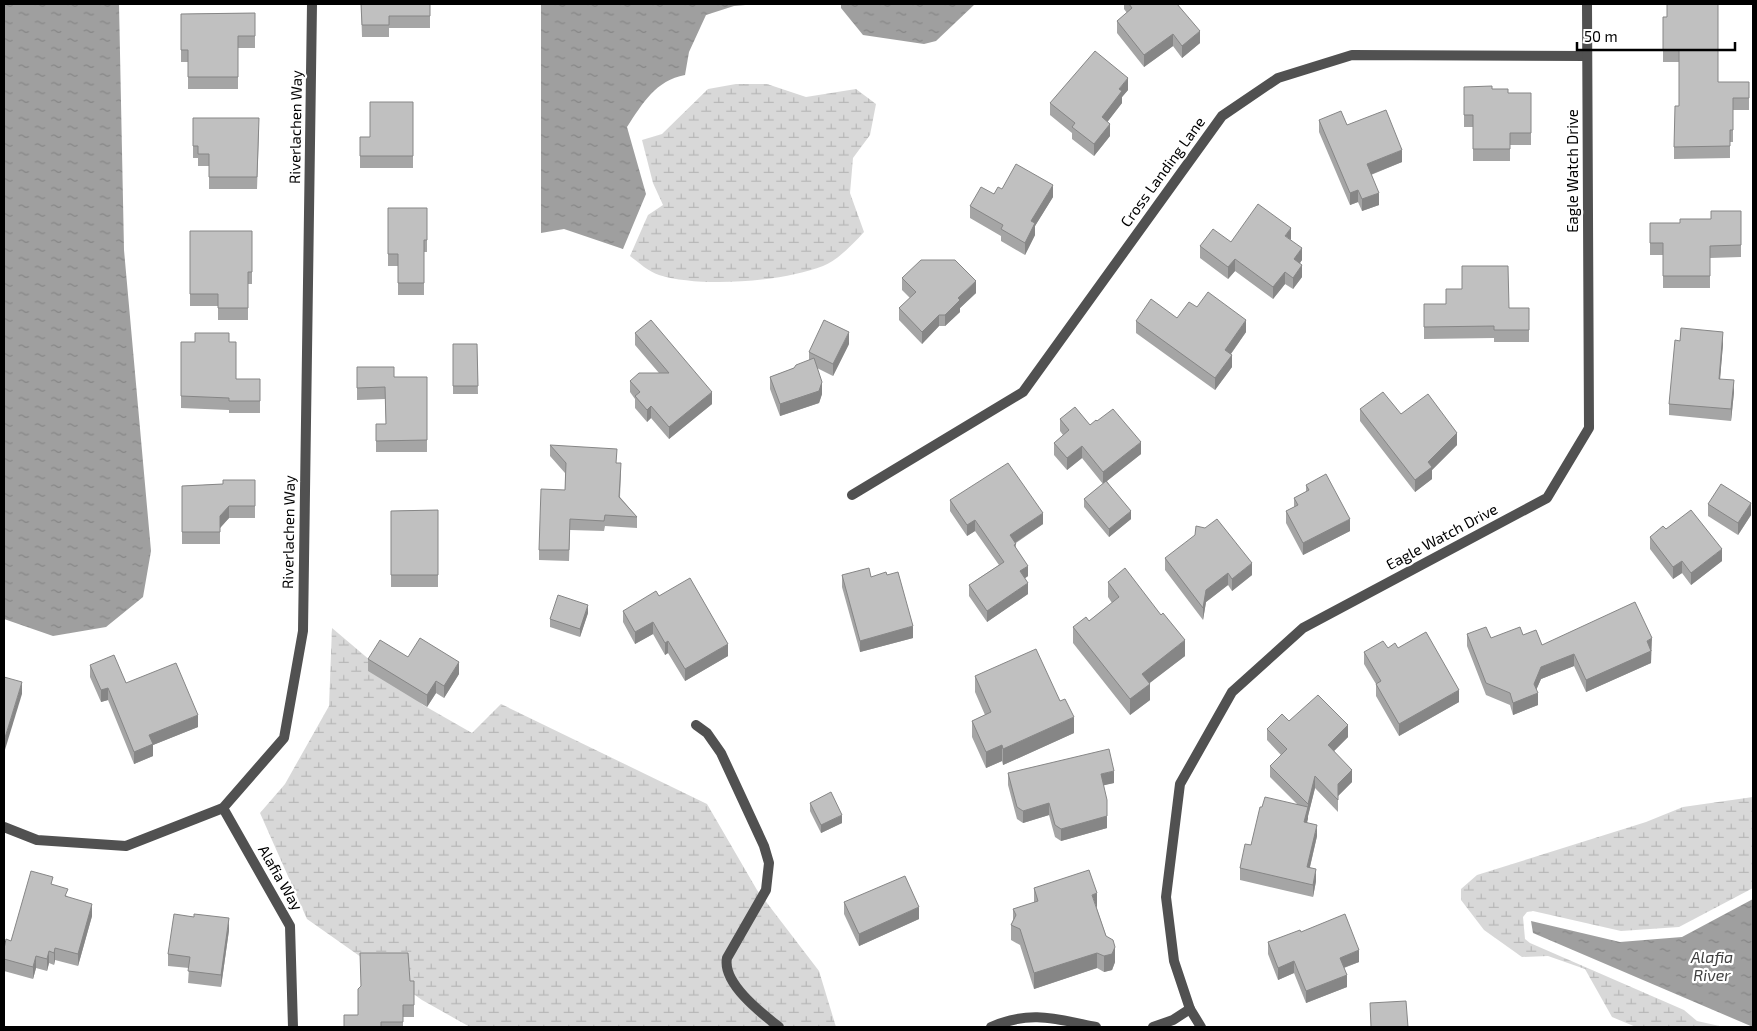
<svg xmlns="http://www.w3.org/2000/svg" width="1757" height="1031" viewBox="0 0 1757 1031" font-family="'Exo 2',sans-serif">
  <defs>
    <pattern id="wetland-marsh" width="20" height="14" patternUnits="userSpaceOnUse" patternTransform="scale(1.25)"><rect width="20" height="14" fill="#d8d8d8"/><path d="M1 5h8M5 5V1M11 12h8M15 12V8" fill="none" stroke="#b8b8b8"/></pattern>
    <pattern id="water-ripples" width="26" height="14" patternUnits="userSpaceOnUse" patternTransform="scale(1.25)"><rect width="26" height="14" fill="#9f9f9f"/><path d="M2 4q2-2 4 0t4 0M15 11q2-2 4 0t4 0" fill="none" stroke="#878787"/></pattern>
  </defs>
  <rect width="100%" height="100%" fill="#fff"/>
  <g fill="url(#wetland-marsh)">
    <path d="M736 84H767L806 97 856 89 876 104 870 135 853 158 850 193 864 232C853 244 838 260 823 266 782 282 701 288 659 275 649 272 638 262 630 256L648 215 663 205 653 183 642 140 662 134 708 89Z"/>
    <polygon points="332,628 423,705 472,733 501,704 707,804 757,890 819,971 836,1027 470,1027 422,1000 307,919 260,813 285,784 329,706"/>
    <polygon points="1753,797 1753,888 1679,927 1621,931 1533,911 1527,912 1523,917 1525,939 1530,943 1684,1010 1697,1021 1724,1027 1636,1027 1612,1017 1585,969 1548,956 1522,957 1484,930 1461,900 1461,889 1477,875 1646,822 1683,807"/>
  </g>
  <g fill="url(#water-ripples)">
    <polygon points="4,4 119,4 124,250 151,551 143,597 106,627 53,636 4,619"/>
    <path d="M541 4H757L734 6 706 15 689 52 685 75C656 80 642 104 627 127L646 194 623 249 564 229 541 233Z"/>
    <polygon points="841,4 975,4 936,41 924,44 863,35 841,8"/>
    <polygon points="1753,899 1753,1027 1533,933 1531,921 1620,942 1682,937"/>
  </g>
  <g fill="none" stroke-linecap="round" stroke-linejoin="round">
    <g stroke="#515151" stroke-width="10">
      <path d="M696 725 707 733 721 753 764 846 769 863 766 890 727 958C722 983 761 1013 779 1027"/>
      <path d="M991 1027C1030 1010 1056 1019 1096 1027"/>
      <polyline points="1153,1027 1173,1020 1190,1009"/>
    </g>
    <g stroke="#515151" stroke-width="10">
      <polyline points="852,495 1023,392 1222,116 1278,78 1352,55 1587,56"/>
      <polyline points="223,808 290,926 293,1027"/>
      <polyline points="4,827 37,840 126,846 223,808 284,738 303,631 312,4"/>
      <polyline points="1201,1027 1190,1009 1174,961 1166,897 1180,784 1232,692 1303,628 1547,498 1589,428 1587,4"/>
    </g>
  </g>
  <g fill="#a5a5a5">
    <polygon points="361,4 430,4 430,28 389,28 389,37 362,37"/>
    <polygon points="1124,4 1177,4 1200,43 1182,58 1173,46 1144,67 1117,33 1117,21 1127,13 1124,9"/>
    <polygon points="255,13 255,48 238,48 238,89 188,89 188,62 181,62 181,14"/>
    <polygon points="1663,17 1718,82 1749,82 1749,110 1733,110 1733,142 1730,142 1730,158 1674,159 1674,147 1679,106 1679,62 1663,62"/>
    <polygon points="1464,87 1492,89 1508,93 1531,93 1531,145 1510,145 1510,161 1473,161 1473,127 1464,127"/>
    <polygon points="1128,90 1122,97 1122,103 1107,122 1110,136 1094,156 1072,139 1072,133 1050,115 1050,103"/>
    <polygon points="413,102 413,168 360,168 360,137 370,137"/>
    <polygon points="193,118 259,130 257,189 209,189 209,166 198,166 198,158 193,158"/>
    <polygon points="1319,120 1347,125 1402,162 1371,175 1379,205 1362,211 1358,202 1350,205 1319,132"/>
    <polygon points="1002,189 1053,197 1035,226 1035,235 1025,255 1001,241 1001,236 970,218 970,206"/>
    <polygon points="388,208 427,208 427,252 424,252 424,295 398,295 398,266 388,266"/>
    <polygon points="1741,211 1741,257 1710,258 1710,288 1663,288 1663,255 1650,255 1650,223 1680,223 1711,219"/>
    <polygon points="190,231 252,231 252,284 248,284 248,320 218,320 218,306 190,306"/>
    <polygon points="1291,240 1302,260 1300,263 1302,277 1293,289 1285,284 1273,299 1235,271 1228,279 1200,258 1200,246 1231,242"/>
    <polygon points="902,278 976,293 960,308 960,312 945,326 939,326 922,344 899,320 899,308 910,298 902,290"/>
    <polygon points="1424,304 1446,304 1509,308 1529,308 1529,342 1494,342 1494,338 1424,339"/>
    <polygon points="1197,307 1246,332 1231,354 1232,367 1215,390 1136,333 1136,321 1177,318"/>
    <polygon points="635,333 712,404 669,439 651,418 647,422 635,408 635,399 630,392 630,381 659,373 635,345"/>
    <polygon points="181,342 229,342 236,379 260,379 260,413 229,413 229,410 181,408"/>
    <polygon points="453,344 477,344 478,394 453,394"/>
    <polygon points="849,344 833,376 817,368 822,394 819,403 780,416 770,389 770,377 794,368 809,360 809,352"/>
    <polygon points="1723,344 1720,379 1734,392 1731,421 1669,415 1669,404"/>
    <polygon points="357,367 394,377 427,377 427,452 376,452 376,424 386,424 385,399 357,400"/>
    <polygon points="1360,409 1401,414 1457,445 1432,470 1432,479 1415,492 1360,421"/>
    <polygon points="1060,419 1090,425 1097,421 1141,454 1107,481 1131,519 1109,537 1084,507 1084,499 1103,484 1082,458 1067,470 1054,455 1054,443 1063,435 1060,431"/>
    <polygon points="550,445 616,463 621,474 620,497 637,517 637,528 605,526 604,531 570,530 569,561 539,560 539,550 565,490 565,473 550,456"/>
    <polygon points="255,480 255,518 229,518 220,528 220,544 182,544 182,486 223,484"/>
    <polygon points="1306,485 1350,531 1303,555 1286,523 1286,511 1294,507 1294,498 1306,492"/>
    <polygon points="950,500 1043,524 1016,543 1016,549 1028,576 1025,578 1028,594 987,622 969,596 969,585 999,565 975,531 967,536 950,511"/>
    <polygon points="1708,504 1751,515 1738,535 1708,516"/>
    <polygon points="438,510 438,587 391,587 391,511"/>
    <polygon points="1666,529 1722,561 1691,585 1682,573 1673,579 1650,549 1650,537"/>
    <polygon points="1165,558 1252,575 1232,591 1228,585 1206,602 1203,620 1165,570"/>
    <polygon points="842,575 871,577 913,638 860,652 842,587"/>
    <polygon points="1108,582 1185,656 1149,683 1150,700 1130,715 1073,643 1073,627 1089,621 1112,603 1108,597"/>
    <polygon points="659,596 728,656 685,681 668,653 665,655 653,634 635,644 623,622 623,611"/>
    <polygon points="588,613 580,637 550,627 550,619"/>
    <polygon points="1467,634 1491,638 1523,635 1542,645 1652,650 1651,651 1651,663 1586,692 1574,666 1541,679 1536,690 1538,705 1513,715 1510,705 1486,695 1467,646"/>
    <polygon points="1388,648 1398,648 1459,702 1399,736 1376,696 1376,684 1364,664 1364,652"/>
    <polygon points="408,657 459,674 444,698 436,693 427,707 368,671 368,659"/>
    <polygon points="90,665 126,683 198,727 153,745 153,756 134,764 108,700 101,702 90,677"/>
    <polygon points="975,676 1074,733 1003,765 1002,761 986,768 972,737 972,721 985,715 975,692"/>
    <polygon points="1289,721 1348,737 1334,751 1352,782 1338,796 1338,812 1315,788 1308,816 1308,815 1307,822 1317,836 1310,867 1316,881 1313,897 1240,880 1240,868 1251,845 1262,807 1297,804 1270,777 1270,766 1281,755 1267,740 1267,729"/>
    <polygon points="1008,773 1114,783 1103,785 1107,828 1061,841 1055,837 1049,815 1023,823 1017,819 1008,785"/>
    <polygon points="810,803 842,823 821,833 810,811"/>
    <polygon points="53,885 92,916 78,966 55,960 54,965 49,963 47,971 36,968 33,979 4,971 4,949 11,941"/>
    <polygon points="1034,888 1097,909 1115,962 1112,970 1104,972 1097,968 1034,989 1020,945 1011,940 1011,925 1013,920 1013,909 1034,903"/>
    <polygon points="844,902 919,919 859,946 844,914"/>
    <polygon points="229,930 221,987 188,983 189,968 168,966 168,954"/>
    <polygon points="1301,932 1359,962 1344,968 1347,987 1306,1003 1294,973 1278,980 1268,954 1268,942"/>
    <polygon points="410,981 414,981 414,1017 403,1017 403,1027 344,1027 358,1015"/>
  </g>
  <g fill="#868686">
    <polygon points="1200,31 1200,43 1182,58 1182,46"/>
    <polygon points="1173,34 1173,46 1144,67 1144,55"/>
    <polygon points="1128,78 1128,90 1122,97 1122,103 1102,129 1102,117 1119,89"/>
    <polygon points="1110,124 1110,136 1094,156 1094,144"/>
    <polygon points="1402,150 1402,162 1367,176 1367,164"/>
    <polygon points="1053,185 1053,197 1035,226 1035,235 1025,255 1025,243 1031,221"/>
    <polygon points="1358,190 1358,202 1350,205 1350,193"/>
    <polygon points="1379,193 1379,205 1362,211 1362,199"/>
    <polygon points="1291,228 1291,240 1285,236"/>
    <polygon points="1302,248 1302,260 1294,271 1294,259"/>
    <polygon points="1235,259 1235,271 1228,279 1228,267"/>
    <polygon points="1302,265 1302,277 1293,289 1293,278"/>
    <polygon points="1285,272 1285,284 1273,299 1273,287"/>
    <polygon points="976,281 976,293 960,308 960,312 945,326 945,315 958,298"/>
    <polygon points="939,315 939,326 922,344 922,332"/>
    <polygon points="1246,320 1246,332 1225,362 1225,350"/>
    <polygon points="849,332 849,344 833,376 833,364"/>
    <polygon points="1723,332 1723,344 1719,391 1719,379"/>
    <polygon points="1232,355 1232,367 1215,390 1215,378"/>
    <polygon points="1734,380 1734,392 1731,421 1731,409"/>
    <polygon points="822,382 822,394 819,403 780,416 780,404"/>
    <polygon points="712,392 712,404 669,439 669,427"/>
    <polygon points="651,406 651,418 647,422 647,410"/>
    <polygon points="1457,433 1457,445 1432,470 1432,479 1415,492 1415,480 1428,462"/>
    <polygon points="1141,442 1141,454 1103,484 1103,472"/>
    <polygon points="1082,446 1082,458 1067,470 1067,458"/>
    <polygon points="1751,503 1751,515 1738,535 1738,523"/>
    <polygon points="229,506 229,518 220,528 220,516"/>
    <polygon points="1131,511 1131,519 1109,537 1109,529"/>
    <polygon points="1043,513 1043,524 1010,546 1010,535"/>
    <polygon points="1350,519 1350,531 1303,555 1303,543"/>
    <polygon points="975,520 975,531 967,536 967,525"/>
    <polygon points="1722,549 1722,561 1691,585 1691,573"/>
    <polygon points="1682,561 1682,573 1673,579 1673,567"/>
    <polygon points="1252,563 1252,575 1232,591 1232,579"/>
    <polygon points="1028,566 1028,576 1020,582 1020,571"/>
    <polygon points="1228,573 1228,585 1206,602 1203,620 1203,608 1206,590"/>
    <polygon points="1028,583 1028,594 987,622 987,611"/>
    <polygon points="588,605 588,613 580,637 580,629"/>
    <polygon points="653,622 653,634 635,644 635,632"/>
    <polygon points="913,626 913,638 860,652 860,641"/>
    <polygon points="1652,638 1651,663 1586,692 1586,680 1647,641"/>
    <polygon points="1185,640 1185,656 1142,689 1142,674"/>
    <polygon points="668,641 668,653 665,655 665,643"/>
    <polygon points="728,644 728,656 685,681 685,669"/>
    <polygon points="1574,654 1574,666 1541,679 1534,695 1538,693 1538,705 1513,715 1513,703 1534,684 1541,667"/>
    <polygon points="459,662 459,674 444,698 444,686"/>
    <polygon points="436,681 436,693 427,707 427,695"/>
    <polygon points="22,682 22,694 4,753 4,741"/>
    <polygon points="1150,684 1150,700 1130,715 1130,699"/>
    <polygon points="108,688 108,700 101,702 101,690"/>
    <polygon points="1459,690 1459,702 1399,736 1399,724"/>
    <polygon points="198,715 198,727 153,745 153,756 134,764 134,752 149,735"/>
    <polygon points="1074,717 1074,733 1003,765 1003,749"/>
    <polygon points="1348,725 1348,737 1328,757 1328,745"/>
    <polygon points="1002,745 1002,761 986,768 986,752"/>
    <polygon points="1352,770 1352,782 1338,796 1338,784"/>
    <polygon points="1114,771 1114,783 1101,786 1101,774"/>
    <polygon points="1315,776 1315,788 1308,816 1308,804"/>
    <polygon points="1049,803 1049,815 1023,823 1023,811"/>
    <polygon points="1308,807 1308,819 1304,833 1304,822"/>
    <polygon points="842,815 842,823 821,833 821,825"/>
    <polygon points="1107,816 1107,828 1061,841 1061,829"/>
    <polygon points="1317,825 1317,836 1307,879 1307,867"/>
    <polygon points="1316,869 1316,881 1313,897 1313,885"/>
    <polygon points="1097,893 1097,909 1092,895"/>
    <polygon points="92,904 92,916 78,966 78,954"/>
    <polygon points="919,907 919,919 859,946 859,934"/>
    <polygon points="229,918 229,930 221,987 221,975"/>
    <polygon points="1115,947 1115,962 1112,970 1104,972 1104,956"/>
    <polygon points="55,948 55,960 54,965 54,953"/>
    <polygon points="1359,950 1359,962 1340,969 1340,958"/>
    <polygon points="49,951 49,963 47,971 47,959"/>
    <polygon points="1097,953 1097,968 1034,989 1034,973"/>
    <polygon points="36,956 36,968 33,979 33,967"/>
    <polygon points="1294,961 1294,973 1278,980 1278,968"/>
    <polygon points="1347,975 1347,987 1306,1003 1306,991"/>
  </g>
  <g fill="#c0c0c0" stroke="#868686">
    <polygon points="361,4 430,4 430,16 389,16 389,25 362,25"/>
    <polygon points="1129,4 1177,4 1200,31 1182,46 1173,34 1144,55 1117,21 1132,8"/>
    <polygon points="1667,4 1718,4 1718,82 1749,82 1749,98 1733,98 1733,130 1730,130 1730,146 1674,147 1675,106 1679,106 1679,50 1663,50 1663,17 1667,17"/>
    <polygon points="255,13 255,36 238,36 238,77 188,77 188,50 181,50 181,14"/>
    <polygon points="1095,51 1128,78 1119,89 1122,91 1102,117 1110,124 1094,144 1072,127 1075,123 1050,103"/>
    <polygon points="1492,86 1492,89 1508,89 1508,93 1531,93 1531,133 1510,133 1510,149 1473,149 1473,115 1464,115 1464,87"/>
    <polygon points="370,102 413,102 413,156 360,156 360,137 370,137"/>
    <polygon points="1386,110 1402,150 1367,164 1379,193 1362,199 1358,190 1350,193 1319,120 1341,111 1347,125"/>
    <polygon points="193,118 259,118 257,177 209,177 209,154 198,154 198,146 193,146"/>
    <polygon points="1016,164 1053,185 1031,221 1035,223 1025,243 1001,229 1003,225 970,206 981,187 994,194 998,187 1002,189"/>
    <polygon points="1258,204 1291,228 1285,236 1302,248 1294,259 1302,265 1293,278 1285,272 1273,287 1235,259 1228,267 1200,246 1213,229 1231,242"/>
    <polygon points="388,208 427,208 427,240 424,240 424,283 398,283 398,254 388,254"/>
    <polygon points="1711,211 1741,211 1741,245 1710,246 1710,276 1663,276 1663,243 1650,243 1650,223 1680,223 1680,219 1711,219"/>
    <polygon points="190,231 252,231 252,272 248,272 248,308 218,308 218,294 190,294"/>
    <polygon points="921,260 955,260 976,281 958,298 960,300 945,315 939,315 922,332 899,308 916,292 902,278"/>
    <polygon points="1462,266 1508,266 1509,308 1529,308 1529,330 1494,330 1494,326 1424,327 1424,304 1446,304 1446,289 1462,289"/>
    <polygon points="1208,292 1246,320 1225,350 1232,355 1215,378 1136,321 1151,299 1177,318 1189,302 1197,307"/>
    <polygon points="651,320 712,392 669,427 651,406 647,410 635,396 640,392 630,381 639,373 669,373 635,333"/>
    <polygon points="824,320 849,332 833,364 809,352"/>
    <polygon points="1681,328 1723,332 1719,379 1734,380 1731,409 1669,404 1675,340 1680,341"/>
    <polygon points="195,333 229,333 229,342 236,342 236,379 260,379 260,401 229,401 229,398 181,396 181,342 195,342"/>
    <polygon points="453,344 477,344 478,386 453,386"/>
    <polygon points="814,358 822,382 819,391 780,404 770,377 794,368 796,365"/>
    <polygon points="357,367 394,367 394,377 427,377 427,440 376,441 376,424 386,424 385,387 357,388"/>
    <polygon points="1383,392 1401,414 1428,394 1457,433 1428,462 1432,467 1415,480 1360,409"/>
    <polygon points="1075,407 1090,425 1096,420 1097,421 1113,409 1141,442 1103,472 1082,446 1067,458 1054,443 1069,430 1060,419"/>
    <polygon points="550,445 617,449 616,463 621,463 619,497 637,517 605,515 604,521 570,519 569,550 539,550 541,489 565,490 566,463"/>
    <polygon points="1008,463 1043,513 1010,535 1016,544 1014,545 1028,566 1020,571 1028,583 987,611 969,585 1004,562 975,520 967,525 950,500"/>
    <polygon points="1326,474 1350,519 1303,543 1286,511 1298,505 1294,498 1309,490 1306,485"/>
    <polygon points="223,480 255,480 255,506 229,506 220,516 220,532 182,532 182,486 223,484"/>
    <polygon points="1106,481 1131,511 1109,529 1084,499"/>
    <polygon points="1721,484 1751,503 1738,523 1708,504"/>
    <polygon points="438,510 438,575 391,575 391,511"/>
    <polygon points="1691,510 1722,549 1691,573 1682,561 1673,567 1650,537 1663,526 1666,529"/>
    <polygon points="1217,519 1252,563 1232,579 1228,573 1206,590 1203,608 1165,558 1195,535 1196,526 1205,528"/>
    <polygon points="869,568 871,577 886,572 887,575 898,572 913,626 860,641 842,575"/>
    <polygon points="1125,568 1161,615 1163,613 1185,640 1142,674 1150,684 1130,699 1073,627 1086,617 1089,621 1119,597 1108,582"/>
    <polygon points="690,578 728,644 685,669 668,641 665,643 653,622 635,632 623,611 656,591 659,596"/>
    <polygon points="558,595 588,605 580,629 550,619"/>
    <polygon points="1635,602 1652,638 1647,641 1651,651 1586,680 1574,654 1541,667 1534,684 1538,693 1513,703 1510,693 1486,683 1467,634 1486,627 1491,638 1520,627 1523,635 1536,630 1542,645"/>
    <polygon points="1426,632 1459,690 1399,724 1376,684 1381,681 1364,652 1383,641 1388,648 1395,643 1398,648"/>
    <polygon points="420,638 459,662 444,686 436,681 427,695 368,659 380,640 408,657"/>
    <polygon points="1036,649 1060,701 1065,699 1074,717 1003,749 1002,745 986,752 972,721 991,712 975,676"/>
    <polygon points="114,655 126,683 176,663 198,715 149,735 153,744 134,752 108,688 101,690 90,665"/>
    <polygon points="4,677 22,682 4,741"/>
    <polygon points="1318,695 1348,725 1328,745 1352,770 1338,784 1338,800 1315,776 1308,804 1270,766 1287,749 1267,729 1282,714 1289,721"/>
    <polygon points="1109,749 1114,771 1101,774 1107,800 1107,816 1061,829 1055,825 1049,803 1023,811 1017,807 1008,773"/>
    <polygon points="831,792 842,815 821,825 810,803"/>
    <polygon points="1265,797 1308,807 1304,822 1317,825 1307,867 1316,869 1313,885 1240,868 1245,844 1251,845 1260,807 1262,807"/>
    <polygon points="1089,870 1097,893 1092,895 1106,936 1113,940 1115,947 1112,954 1104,956 1097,953 1034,973 1020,929 1011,925 1016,915 1013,909 1038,901 1034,888"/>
    <polygon points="31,871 53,877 51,884 68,889 65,896 92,904 78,954 55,948 54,953 49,951 47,959 36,956 33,967 4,959 4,949 6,939 11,941"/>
    <polygon points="905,876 919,907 859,934 844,902"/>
    <polygon points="174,914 194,917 194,914 229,918 221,975 188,971 190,957 168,954"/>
    <polygon points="1345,914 1359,950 1340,958 1347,975 1306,991 1294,961 1278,968 1268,942 1300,930 1301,932"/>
    <polygon points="360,953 408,953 410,981 414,981 414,1005 403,1005 403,1022 381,1022 381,1027 344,1027 344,1015 358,1015 358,989 361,986"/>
    <polygon points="1406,1001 1408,1027 1371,1027 1370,1003"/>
  </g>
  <g text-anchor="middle" stroke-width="4.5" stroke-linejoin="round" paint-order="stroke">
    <g font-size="15" fill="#000" stroke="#fff">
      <text transform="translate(296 127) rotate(-89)" y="5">Riverlachen Way</text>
      <text transform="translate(1573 171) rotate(-90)" y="5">Eagle Watch Drive</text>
      <text transform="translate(1163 172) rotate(-54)" y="5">Cross Landing Lane</text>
      <text transform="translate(289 532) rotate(-89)" y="5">Riverlachen Way</text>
      <text transform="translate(1442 537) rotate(-28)" y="5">Eagle Watch Drive</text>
      <text transform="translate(280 878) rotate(60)" y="5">Alafia Way</text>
    </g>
    <g font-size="16" font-style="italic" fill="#404040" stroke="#fff">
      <text x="1712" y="963">Alafia<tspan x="1712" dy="18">River</tspan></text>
    </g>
  </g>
  <rect width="1757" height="1031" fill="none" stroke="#000000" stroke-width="10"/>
  <path d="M1577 42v8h158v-8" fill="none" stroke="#000000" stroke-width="2.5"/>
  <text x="1584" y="42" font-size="15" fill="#000000" stroke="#ffffff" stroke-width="4" paint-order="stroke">50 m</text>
</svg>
